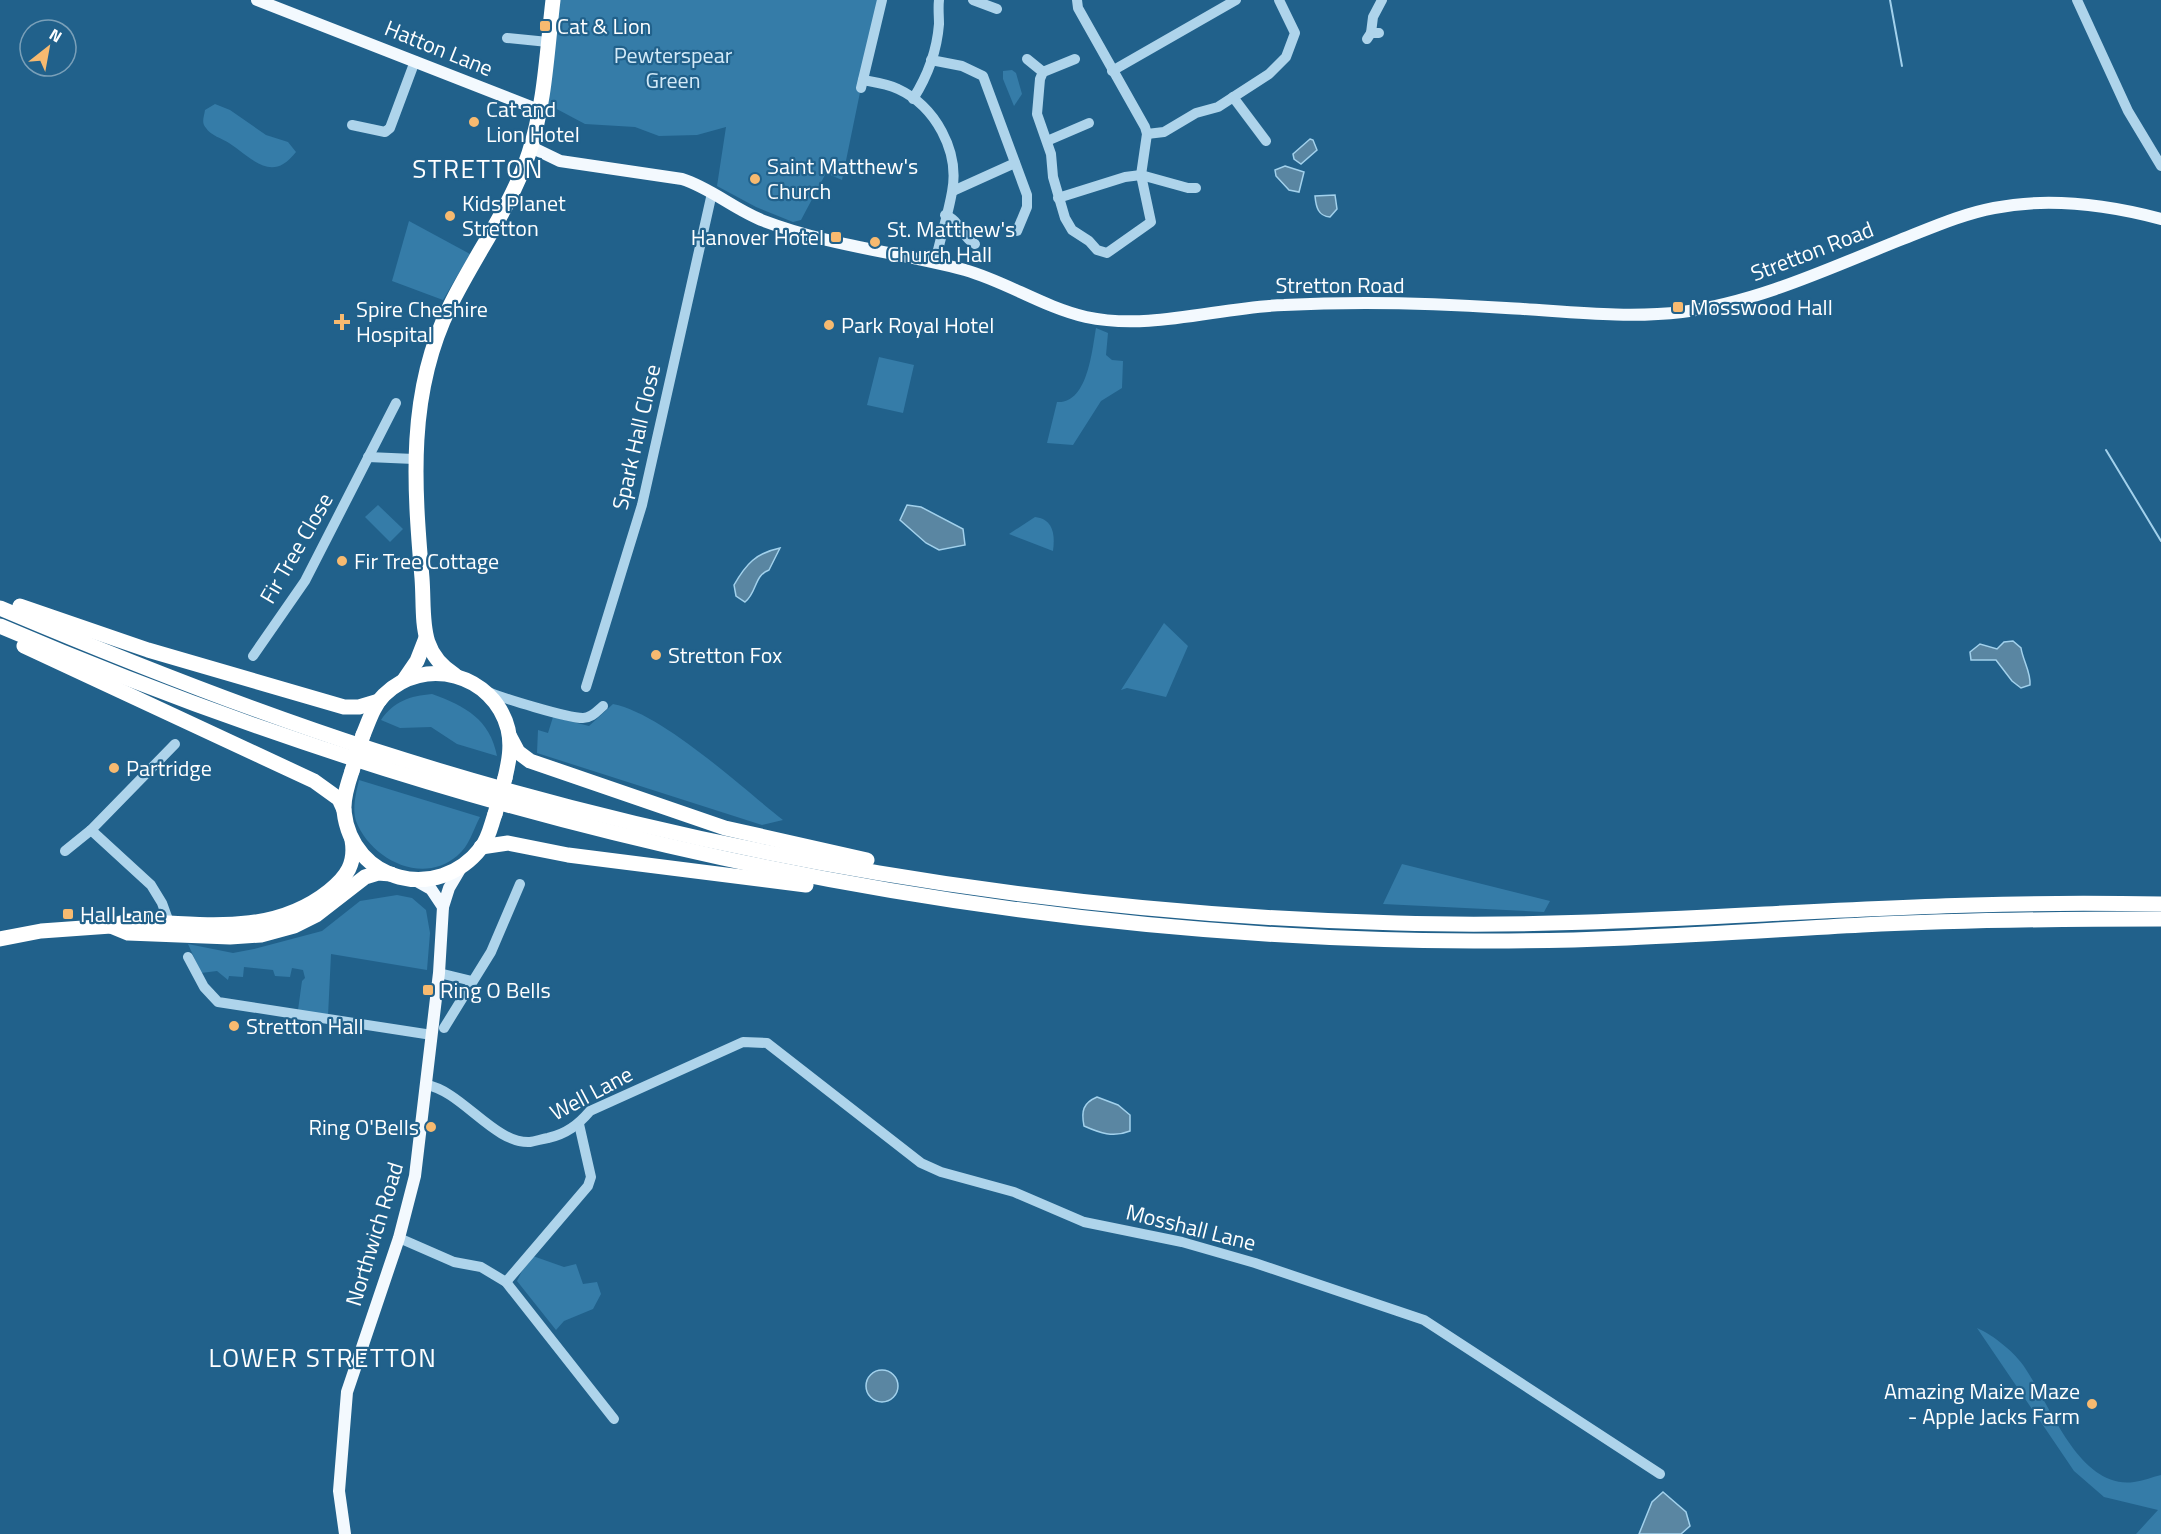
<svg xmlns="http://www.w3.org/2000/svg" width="2161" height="1534" viewBox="0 0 2161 1534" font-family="'Titillium Web',sans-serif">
  <rect width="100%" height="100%" fill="#21618b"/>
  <g fill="#357ca8">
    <polygon points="553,0 879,0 842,180 826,173 801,220 793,222 756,207 717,186 726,127 697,135 659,136 635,127 585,124 553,107 539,104"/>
    <polygon points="1012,70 1016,73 1022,94 1014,106 1003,79 1003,71"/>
    <path d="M215 104 230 110 266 135 288 142 296 152C272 183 254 160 229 143 223 139 210 135 206 128 201 123 204 117 205 110Z"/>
    <polygon points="409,221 470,254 443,300 392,281"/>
    <path d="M1096 328 1108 333 1106 355 1112 360 1123 361 1122 388 1101 401 1073 445 1047 443 1057 402C1088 404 1092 350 1096 328Z"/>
    <polygon points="879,357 914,365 903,413 867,405"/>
    <polygon points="378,505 403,529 390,542 365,517"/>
    <path d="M1035 517C1054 519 1055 536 1053 551L1009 534Z"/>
    <polygon points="1164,623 1188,646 1166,697 1127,688 1121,690"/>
    <path d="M432 694C465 706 490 719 497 756L457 744 431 727 400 728 381 720C394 701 410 696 432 694Z"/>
    <path d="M613 704C663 714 741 787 783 820L762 825 537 753 538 730 548 733 553 717 589 726Z"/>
    <path d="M359 780 480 817C472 832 470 845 457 856 421 886 370 858 356 821 352 808 356 793 359 780Z"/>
    <polygon points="1402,864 1550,901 1544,912 1383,904"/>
    <polygon points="397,895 412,898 426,910 430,933 427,970 331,954 328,1016 298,1010 302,981 305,978 303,970 292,968 290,977 275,976 273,970 244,967 243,977 229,976 228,980 217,971 201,973 188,944 233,953 254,949 322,931 360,901"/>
    <polygon points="530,1255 564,1267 576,1264 583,1284 597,1282 601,1294 593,1309 564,1321 556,1330 517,1281"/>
    <path d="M1977 1328C1993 1335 2013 1351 2023 1365 2049 1401 2078 1490 2134 1482 2143 1481 2152 1477 2161 1475V1534H2136L2158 1510 2104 1497 2074 1471Z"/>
  </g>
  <g fill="#5a86a2" stroke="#a2d1ec" stroke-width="1.5">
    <polygon points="1310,139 1313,140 1317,150 1301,164 1294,159 1293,154"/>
    <polygon points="1285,166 1304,172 1299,192 1289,190 1276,176 1275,170"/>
    <path d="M1335 195 1337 209 1330 217C1318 216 1316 207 1315 196Z"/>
    <polygon points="907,505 921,507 963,529 965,545 939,550 926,543 900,520"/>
    <path d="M780 548 769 570C754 575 757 593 745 602L736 596 734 585C746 564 756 553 780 548Z"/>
    <path d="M2013 641 2021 648C2023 661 2031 672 2030 685L2021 688 2012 681 1996 660H1971L1970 652 1980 644 1997 649 2004 642Z"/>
    <path d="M1097 1097 1118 1105 1130 1115V1131C1113 1138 1100 1133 1084 1126 1081 1111 1083 1103 1097 1097Z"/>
    <circle cx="882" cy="1386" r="16"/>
    <polygon points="1663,1492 1686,1512 1690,1526 1681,1534 1639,1534 1652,1502"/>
  </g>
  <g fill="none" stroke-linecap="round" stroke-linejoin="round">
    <g stroke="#a2d1ec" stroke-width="2">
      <polyline points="1890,0 1902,66"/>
      <polyline points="2106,450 2161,541"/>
    </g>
    <g stroke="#aed4eb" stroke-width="10">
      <polyline points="973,0 997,9"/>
      <polyline points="2077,0 2128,111 2161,166"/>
      <polyline points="1371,33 1373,17 1382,0"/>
      <polyline points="507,38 548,42"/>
      <polyline points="1367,39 1371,33 1379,33"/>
      <polyline points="1027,59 1043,72"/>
      <polyline points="1075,59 1043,72 1040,79 1037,114 1051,154 1053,177 1065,218 1072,230 1089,241 1097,250 1107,253 1151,222 1141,175 1147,134 1145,127 1078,8 1077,0"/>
      <polyline points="931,60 962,66 983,76 1027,195 1027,207 1017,231"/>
      <polyline points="1112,71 1236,0"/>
      <path d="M863 80C874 82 888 84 898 89 935 106 960 151 952 192 948 215 940 239 935 263"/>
      <polyline points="861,88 882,0"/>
      <polyline points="1233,97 1266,141"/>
      <path d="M913 99C927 77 937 50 939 24 939 16 938 8 939 0"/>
      <polyline points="352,125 385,132 390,128 415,61"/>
      <polyline points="1147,134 1164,132 1196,113 1218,107 1269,74 1286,57 1295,33 1279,0"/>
      <polyline points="1047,141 1089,123"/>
      <polyline points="953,191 1015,163"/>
      <polyline points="1058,198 1125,177 1141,175 1188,188 1196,188"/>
      <path d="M945 215C960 220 961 237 975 244"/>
      <polyline points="368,457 414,459"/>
      <polyline points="253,656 305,581 396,403"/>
      <polyline points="586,687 642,505 712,193"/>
      <path d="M486 691C502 698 567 718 583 718 592 718 597 711 603 706"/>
      <polyline points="91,830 151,885 162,903 171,928"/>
      <polyline points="65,851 91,830 175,744"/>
      <polyline points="188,957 204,987 218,1002 432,1035"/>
      <polyline points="439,973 472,981"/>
      <polyline points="444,1028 491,952 520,884"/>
      <path d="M426 1085C461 1090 494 1144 530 1142 536 1141 542 1139 548 1138 566 1134 578 1125 590 1111L743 1042 767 1043 921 1163 941 1172 1014 1192 1084 1222 1182 1242 1255 1263 1424 1320 1660 1474"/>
      <polyline points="399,1238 454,1262 481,1267 506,1282 614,1419"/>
      <polyline points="506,1282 588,1186 591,1177 579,1124"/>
    </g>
    <g stroke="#f3f9fe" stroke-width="12">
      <polyline points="257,0 539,110"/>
      <path d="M531 147 560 161 682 179C711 188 735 210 764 221 830 246 897 252 965 270 1007 282 1043 307 1086 317 1151 331 1219 307 1284 305 1358 301 1433 303 1506 308 1564 311 1624 319 1682 312 1758 302 1830 268 1900 240 1931 228 1962 214 1994 208 2049 197 2108 205 2161 219"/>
      <polyline points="415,880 431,889 443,907"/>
      <polyline points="345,1534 339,1491 347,1392 399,1238 415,1176 439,973 443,907 449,888 462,866"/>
    </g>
    <g stroke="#fff" stroke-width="15">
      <polyline points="20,606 148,650 344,707 359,707 379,701"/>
      <path d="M0 608C123 660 246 709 373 750 703 856 1050 914 1397 923 1589 929 1780 910 1973 905 2035 903 2098 903 2161 904"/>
      <path d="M0 626C466 826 966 939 1474 941 1604 942 1733 932 1862 925 1962 920 2061 919 2161 919"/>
      <polyline points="24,646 314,781 339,799 344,810"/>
      <path d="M455 675C417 651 425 618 422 578 414 485 407 393 450 306 475 255 511 207 529 153 545 104 547 50 553 0"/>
      <polyline points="404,680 417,661 426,638"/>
      <path d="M363 735C369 721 373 706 384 695 424 655 494 674 508 729 512 746 509 761 505 778"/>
      <polyline points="510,737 518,752 530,761 725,828 867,860"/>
      <path d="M352 771C348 783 343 798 344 811 352 883 438 903 481 848 489 838 491 825 495 814"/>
      <polyline points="481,847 508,843 568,855 806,885"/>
      <polyline points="111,926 128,933 230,937 261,935 294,926 316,915 365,877 378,873 391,874"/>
      <path d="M0 939 41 931 111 926 128 921C197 923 270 938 329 891 347 877 356 863 352 840"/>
    </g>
    <g stroke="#fff" stroke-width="15">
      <polyline points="352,771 363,735"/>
      <polyline points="495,814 505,778"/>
    </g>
  </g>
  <g fill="#f7ba70" stroke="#21618b" stroke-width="2">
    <rect x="539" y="20" width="12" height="12" rx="3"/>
    <circle cx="474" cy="122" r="6"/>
    <circle cx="755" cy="179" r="6"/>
    <circle cx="450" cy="216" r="6"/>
    <rect x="830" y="231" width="12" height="12" rx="3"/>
    <circle cx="875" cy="242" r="6"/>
    <rect x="1672" y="301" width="12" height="12" rx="3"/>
    <path d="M339 313h6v6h6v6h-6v6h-6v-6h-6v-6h6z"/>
    <circle cx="829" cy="325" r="6"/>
    <circle cx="342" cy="561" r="6"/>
    <circle cx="656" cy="655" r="6"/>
    <circle cx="114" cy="768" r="6"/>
    <rect x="62" y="908" width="12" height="12" rx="3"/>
    <rect x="422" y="984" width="12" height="12" rx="3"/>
    <circle cx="234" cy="1026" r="6"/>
    <circle cx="431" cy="1127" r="6"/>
    <circle cx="2092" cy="1404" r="6"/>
  </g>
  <g text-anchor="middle" stroke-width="4.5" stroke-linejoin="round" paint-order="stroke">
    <g font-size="22" fill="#fff" stroke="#21618b" text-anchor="start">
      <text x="557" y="34">Cat &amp; Lion</text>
      <text x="486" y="117">Cat and<tspan x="486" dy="25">Lion Hotel</tspan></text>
      <text x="767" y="174">Saint Matthew's<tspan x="767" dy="25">Church</tspan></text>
      <text x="462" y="211">Kids Planet<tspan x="462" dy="25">Stretton</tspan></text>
      <text x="887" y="237">St. Matthew's<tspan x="887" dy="25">Church Hall</tspan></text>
      <text x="824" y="245" text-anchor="end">Hanover Hotel</text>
      <text x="1690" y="315">Mosswood Hall</text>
      <text x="356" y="317">Spire Cheshire<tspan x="356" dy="25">Hospital</tspan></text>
      <text x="841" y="333">Park Royal Hotel</text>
      <text x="354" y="569">Fir Tree Cottage</text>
      <text x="668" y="663">Stretton Fox</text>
      <text x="126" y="776">Partridge</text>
      <text x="80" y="922">Hall Lane</text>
      <text x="440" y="998">Ring O Bells</text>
      <text x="246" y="1034">Stretton Hall</text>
      <text x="419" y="1135" text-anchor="end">Ring O'Bells</text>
      <text x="2080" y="1399" text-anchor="end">Amazing Maize Maze<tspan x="2080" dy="25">- Apple Jacks Farm</tspan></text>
    </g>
    <g font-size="22" fill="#fff" stroke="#21618b">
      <text transform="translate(439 48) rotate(22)" y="8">Hatton Lane</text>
      <text transform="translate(1812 251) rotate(-21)" y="8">Stretton Road</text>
      <text x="1340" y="293">Stretton Road</text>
      <text transform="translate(636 437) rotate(-77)" y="8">Spark Hall Close</text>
      <text transform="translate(296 548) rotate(-60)" y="8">Fir Tree Close</text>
      <text transform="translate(591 1093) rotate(-28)" y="8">Well Lane</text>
      <text transform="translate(1191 1227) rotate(14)" y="8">Mosshall Lane</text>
      <text transform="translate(374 1234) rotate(-73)" y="8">Northwich Road</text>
    </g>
    <g font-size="22" fill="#d3eaf8" stroke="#21618b">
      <text x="673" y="63">Pewterspear<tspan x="673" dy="25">Green</tspan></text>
    </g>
    <g font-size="26" letter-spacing="1.5" fill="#fff" stroke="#21618b">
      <text x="478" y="178">STRETTON</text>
      <text x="323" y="1367">LOWER STRETTON</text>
    </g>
  </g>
  <g transform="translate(48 48) rotate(31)"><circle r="28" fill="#21618b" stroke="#7aa0b9" stroke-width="1.5"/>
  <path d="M0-4.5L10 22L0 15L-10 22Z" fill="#f7ba70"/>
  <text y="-9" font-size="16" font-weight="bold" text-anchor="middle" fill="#ffffff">N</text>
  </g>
</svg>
